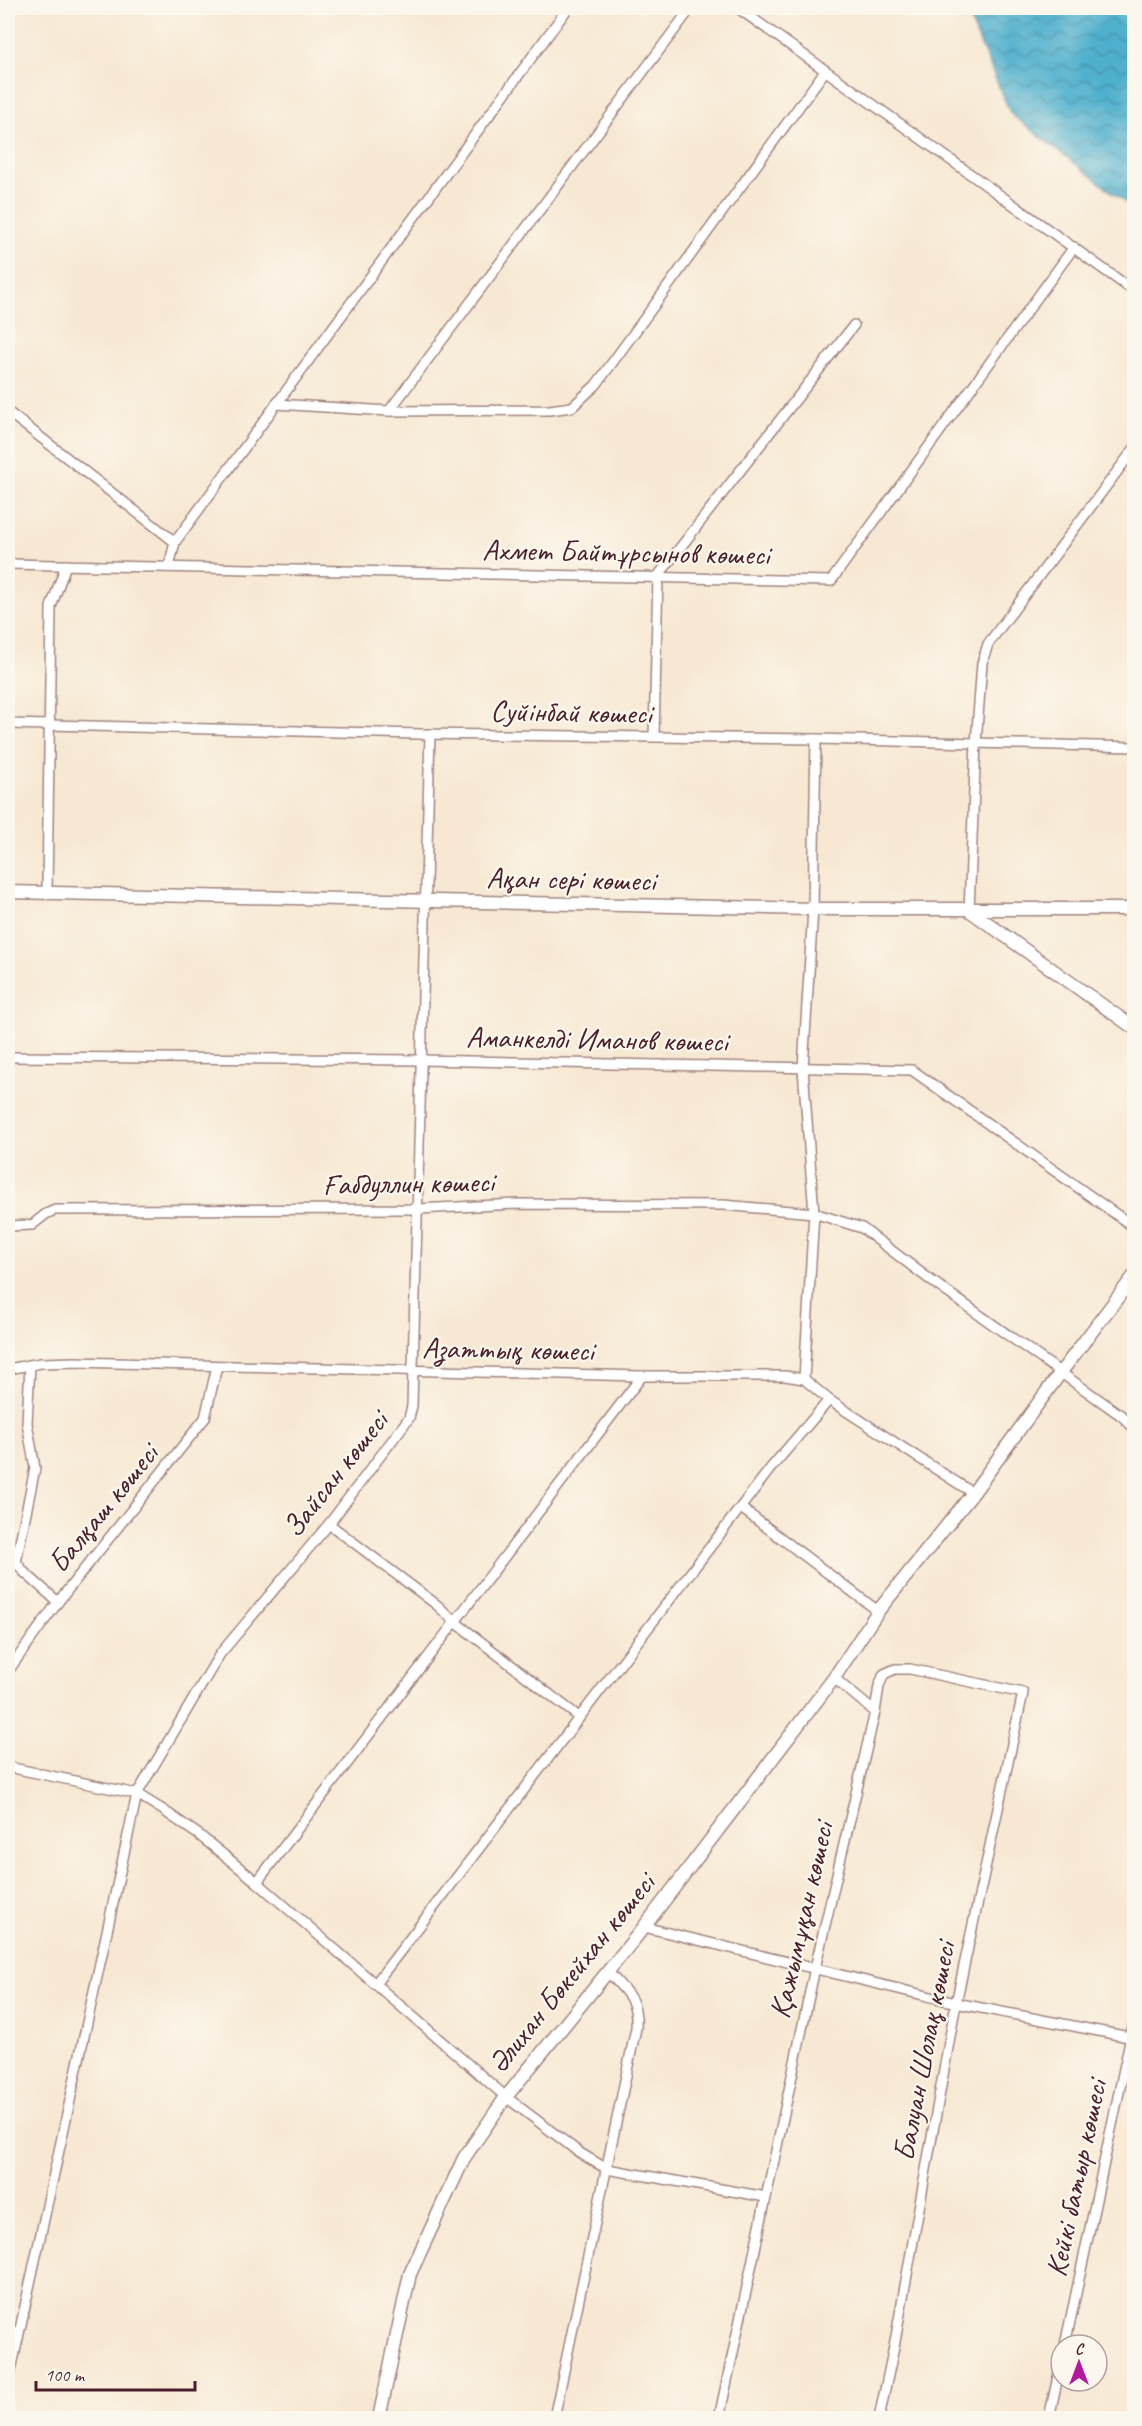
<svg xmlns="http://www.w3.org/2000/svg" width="1142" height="2426" viewBox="0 0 1142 2426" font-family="Caveat,sans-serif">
  <defs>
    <pattern id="water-waves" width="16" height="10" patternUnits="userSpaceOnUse" patternTransform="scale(1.5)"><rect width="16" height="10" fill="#4fb0ce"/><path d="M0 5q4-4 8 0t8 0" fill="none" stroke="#448fa7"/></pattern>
  </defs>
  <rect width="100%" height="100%" fill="#fbf7ec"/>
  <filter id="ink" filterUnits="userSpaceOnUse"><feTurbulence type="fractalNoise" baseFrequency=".0167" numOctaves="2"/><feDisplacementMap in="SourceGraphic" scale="12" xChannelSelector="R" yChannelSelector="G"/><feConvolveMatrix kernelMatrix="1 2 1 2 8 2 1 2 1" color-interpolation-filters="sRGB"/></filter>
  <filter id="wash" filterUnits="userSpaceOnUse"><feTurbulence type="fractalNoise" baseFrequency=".008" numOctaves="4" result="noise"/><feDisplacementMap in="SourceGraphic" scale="24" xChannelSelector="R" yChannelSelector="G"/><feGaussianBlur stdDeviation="1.35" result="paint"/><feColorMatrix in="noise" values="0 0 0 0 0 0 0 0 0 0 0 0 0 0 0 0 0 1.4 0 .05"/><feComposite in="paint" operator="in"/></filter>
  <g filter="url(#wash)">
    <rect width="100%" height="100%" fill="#f7e8d3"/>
    <polygon fill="url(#water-waves)" stroke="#4c687c" stroke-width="1.5" points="965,8 1134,8 1134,209 1011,114"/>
  </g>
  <g filter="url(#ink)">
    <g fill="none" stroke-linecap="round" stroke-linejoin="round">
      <defs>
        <g id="minor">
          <polyline points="738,8 1134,291"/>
          <polyline points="276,404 389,411 549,410 572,407 596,385 825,71"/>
          <polyline points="389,411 691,8"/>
          <polyline points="8,412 175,542 169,567"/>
          <polyline points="175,542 568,8"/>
          <polyline points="8,564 831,581 1074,247"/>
          <polyline points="8,724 420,734 816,739 1134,747"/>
          <polyline points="654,736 658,576 854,325"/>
          <polyline points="47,893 51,607 66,565"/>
          <polyline points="969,910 976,743 982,663 988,644 1134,449"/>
          <polyline points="8,1057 421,1060 912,1070 1134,1227"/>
          <polyline points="8,1226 32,1225 46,1214 55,1210 418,1209 516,1204 723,1205 814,1213 862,1228 933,1282 1122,1416 1134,1428"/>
          <polyline points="30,1365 27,1423 35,1468 16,1562 24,1572 58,1602"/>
          <polyline points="8,1369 41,1363 75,1362 642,1376 785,1376 804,1379 829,1400 973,1493"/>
          <polyline points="804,1379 814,1213 803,1068 813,909 816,739"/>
          <polyline points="741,1508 878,1611"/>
          <polyline points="329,1524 437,1605 454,1621 579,1717"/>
          <polyline points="8,1671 58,1602 205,1418 217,1366"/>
          <polyline points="875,1712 879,1686 884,1674 895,1669 910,1669 1023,1693 956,2003 894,2347 879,2418"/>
          <polyline points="8,1767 137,1794 163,1810 199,1835 257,1882 506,2097 580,2153 607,2169 766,2197"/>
          <polyline points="257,1882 642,1376"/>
          <polyline points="644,1927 956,2003 1134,2038"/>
          <polyline points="375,1984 770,1469 829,1400"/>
          <polyline points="1065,2345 1134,2022"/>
          <polyline points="8,2384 137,1794 220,1654 329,1524 409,1418 412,1406 430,734"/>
          <path d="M554 2418 636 2028C638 1999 626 1992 608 1972"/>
          <polyline points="719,2418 815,1968 875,1712 834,1678"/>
          <polyline points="1049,2418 1061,2363"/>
        </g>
        <g id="tertiary">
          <polyline points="8,892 813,909 1134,909"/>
          <polyline points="969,910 1134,1028"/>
          <polyline points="379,2418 410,2274 464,2158 506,2097 644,1927 834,1678 878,1611 973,1493 1061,1372 1134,1276"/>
        </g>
      </defs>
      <use href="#minor" stroke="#a0847f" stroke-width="12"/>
      <use href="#tertiary" stroke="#a0847f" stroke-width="15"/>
      <use href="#minor" stroke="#fff" stroke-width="9"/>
      <use href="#tertiary" stroke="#fff" stroke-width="12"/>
    </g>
  </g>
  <g text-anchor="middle" stroke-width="4.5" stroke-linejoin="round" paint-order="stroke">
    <g font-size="30" fill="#4a1f2b" stroke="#fbf7ec">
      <text transform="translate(626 552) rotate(1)" y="10">Ахмет Байтұрсынов көшесі</text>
      <text transform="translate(571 712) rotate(1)" y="10">Суйінбай көшесі</text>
      <text transform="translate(571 879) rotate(1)" y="10">Ақан сері көшесі</text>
      <text transform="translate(597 1039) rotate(1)" y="10">Аманкелді Иманов көшесі</text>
      <text transform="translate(408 1183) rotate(-1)" y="10">Ғабдуллин көшесі</text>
      <text transform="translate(508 1349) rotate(1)" y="10">Азаттық көшесі</text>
      <text transform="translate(335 1474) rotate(-52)" y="10">Зайсан көшесі</text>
      <text transform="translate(103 1508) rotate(-51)" y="10">Балқаш көшесі</text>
      <text transform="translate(801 1920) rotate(-77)" y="10">Қажымұқан көшесі</text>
      <text transform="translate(571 1973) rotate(-51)" y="10">Әлихан Бөкейхан көшесі</text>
      <text transform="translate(924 2051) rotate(-79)" y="10">Балуан Шолақ көшесі</text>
      <text transform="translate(1076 2178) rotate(-78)" y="10">Кейкі батыр көшесі</text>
    </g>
  </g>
  <rect width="1142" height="2426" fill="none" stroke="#fbf7ec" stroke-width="30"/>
  <g transform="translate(1079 2363)"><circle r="28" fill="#fbf7ec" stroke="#b4a19f" stroke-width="1.5"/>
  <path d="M0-4.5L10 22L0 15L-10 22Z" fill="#b5179e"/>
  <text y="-9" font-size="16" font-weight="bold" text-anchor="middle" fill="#4a1f2b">С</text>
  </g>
  <path d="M36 2381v9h159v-9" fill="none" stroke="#4a1f2b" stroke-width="3"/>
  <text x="45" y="2381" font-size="18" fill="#4a1f2b" stroke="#fbf7ec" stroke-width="4.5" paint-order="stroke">100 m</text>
</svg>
